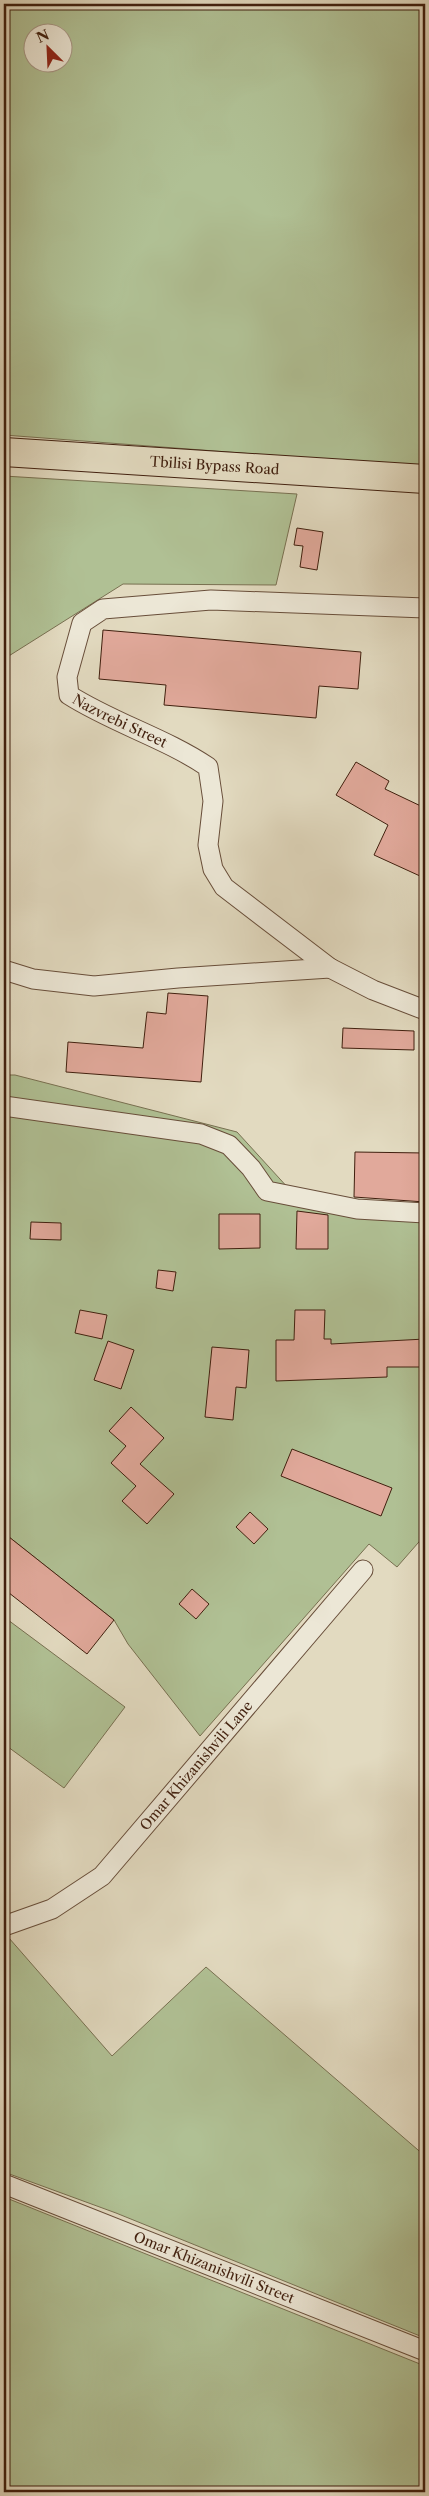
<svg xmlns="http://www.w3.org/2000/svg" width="429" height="2496" viewBox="0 0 429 2496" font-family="'Libre Caslon Text',serif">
  <rect width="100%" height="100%" fill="#e2dac0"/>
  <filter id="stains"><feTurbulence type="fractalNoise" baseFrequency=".004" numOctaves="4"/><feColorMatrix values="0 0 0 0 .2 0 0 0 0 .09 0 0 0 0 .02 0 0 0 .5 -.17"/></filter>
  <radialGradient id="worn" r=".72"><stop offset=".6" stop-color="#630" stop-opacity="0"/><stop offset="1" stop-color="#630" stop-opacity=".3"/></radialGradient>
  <g fill="#b0c094" stroke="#787051" fill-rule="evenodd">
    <path d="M4 4H425V467L4 435ZM32 32H62V62H32Z"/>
    <polygon points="4,476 297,494 276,585 123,584 4,659"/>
    <polygon points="4,1075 15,1075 237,1132 290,1190 348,1205 425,1206 425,1535 397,1567 369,1544 200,1736 128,1644 114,1620 4,1533"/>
    <polygon points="4,1617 125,1707 64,1788 4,1744"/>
    <polygon points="9,1938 112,2056 206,1967 425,2156 425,2338 116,2213 4,2172 4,1940"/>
    <polygon points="4,2197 425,2366 425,2492 4,2492"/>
  </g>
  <g fill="#e1a99b" stroke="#401f0e">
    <polygon points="297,528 323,532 317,570 300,567 303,546 294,545"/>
    <polygon points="103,630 361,652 358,689 319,686 316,718 164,705 166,685 99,679"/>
    <polygon points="356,762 389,781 385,789 425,808 425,866 420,876 374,855 388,825 336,795"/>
    <polygon points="168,993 208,996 201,1082 66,1072 68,1042 143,1048 147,1012 166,1014"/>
    <polygon points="343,1028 414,1031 414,1050 342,1048"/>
    <polygon points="355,1152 425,1153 425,1202 354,1197"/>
    <polygon points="297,1211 328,1215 328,1249 296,1249"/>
    <polygon points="219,1214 260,1214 260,1248 219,1249"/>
    <polygon points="31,1222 61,1223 61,1240 30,1239"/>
    <polygon points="158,1270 176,1272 173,1291 156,1288"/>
    <polygon points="80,1310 107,1315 102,1339 75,1333"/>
    <polygon points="295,1310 325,1310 324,1339 331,1339 331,1344 425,1339 425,1367 387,1367 387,1377 276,1381 276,1340 294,1340"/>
    <polygon points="108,1341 134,1350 121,1389 94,1380"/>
    <polygon points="212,1347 249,1350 246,1388 236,1387 233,1420 205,1417"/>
    <polygon points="131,1407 164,1438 140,1464 174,1494 147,1524 122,1501 136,1486 111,1463 126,1446 109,1431"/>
    <polygon points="292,1449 392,1488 381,1516 281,1476"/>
    <polygon points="250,1512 268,1529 254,1544 236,1527"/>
    <polygon points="4,1533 114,1620 87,1654 4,1589"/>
    <polygon points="192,1589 209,1604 196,1619 179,1604"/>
  </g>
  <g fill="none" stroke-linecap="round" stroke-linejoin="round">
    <defs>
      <g id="minor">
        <path id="s1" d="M425 608 211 600 103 609 82 623 67 677 69 695C113 723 165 738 208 767L213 801 208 845 213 869 224 887 330 968 373 990 425 1010"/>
        <polyline points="4,970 33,979 94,986 178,978 330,968"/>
        <polyline points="4,1106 201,1134 229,1145 251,1168 267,1191 357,1209 425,1213"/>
        <path id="s2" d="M4 1926 52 1909 102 1876 363 1570"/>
        <path id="s3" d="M4 2184 425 2351"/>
      </g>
      <g id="trunk">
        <path id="s4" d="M4 452 425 479"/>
      </g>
    </defs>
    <use href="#minor" stroke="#684e3a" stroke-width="21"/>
    <use href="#trunk" stroke="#401f0e" stroke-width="30"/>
    <use href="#minor" stroke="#ece7d6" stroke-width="19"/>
    <use href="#trunk" stroke="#e2dac0" stroke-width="28"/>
  </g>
  <g text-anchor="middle" stroke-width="5" stroke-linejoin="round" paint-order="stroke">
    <g font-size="14" fill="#401f0e" stroke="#ece7d6">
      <text dy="5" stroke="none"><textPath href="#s4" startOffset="211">Tbilisi Bypass Road</textPath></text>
      <text dy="5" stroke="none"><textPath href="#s1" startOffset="479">Nazvrebi Street</textPath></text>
      <text dy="5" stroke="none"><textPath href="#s2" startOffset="256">Omar Khizanishvili Lane</textPath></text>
      <text dy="5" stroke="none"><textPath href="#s3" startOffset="226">Omar Khizanishvili Street</textPath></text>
    </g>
  </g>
  <rect width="429" height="2496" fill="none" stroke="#e2dac0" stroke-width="20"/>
  <rect x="5" y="5" width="419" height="2486" fill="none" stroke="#401f0e" stroke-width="2.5"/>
  <rect x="10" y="10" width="409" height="2476" fill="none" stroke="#401f0e"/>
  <g transform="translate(48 48) rotate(336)"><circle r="24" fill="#ece7d6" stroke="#a79786"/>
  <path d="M0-4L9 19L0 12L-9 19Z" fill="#8f2418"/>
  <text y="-8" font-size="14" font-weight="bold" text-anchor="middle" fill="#401f0e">N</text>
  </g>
  <rect width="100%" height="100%" filter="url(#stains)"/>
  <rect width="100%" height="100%" fill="url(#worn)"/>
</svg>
